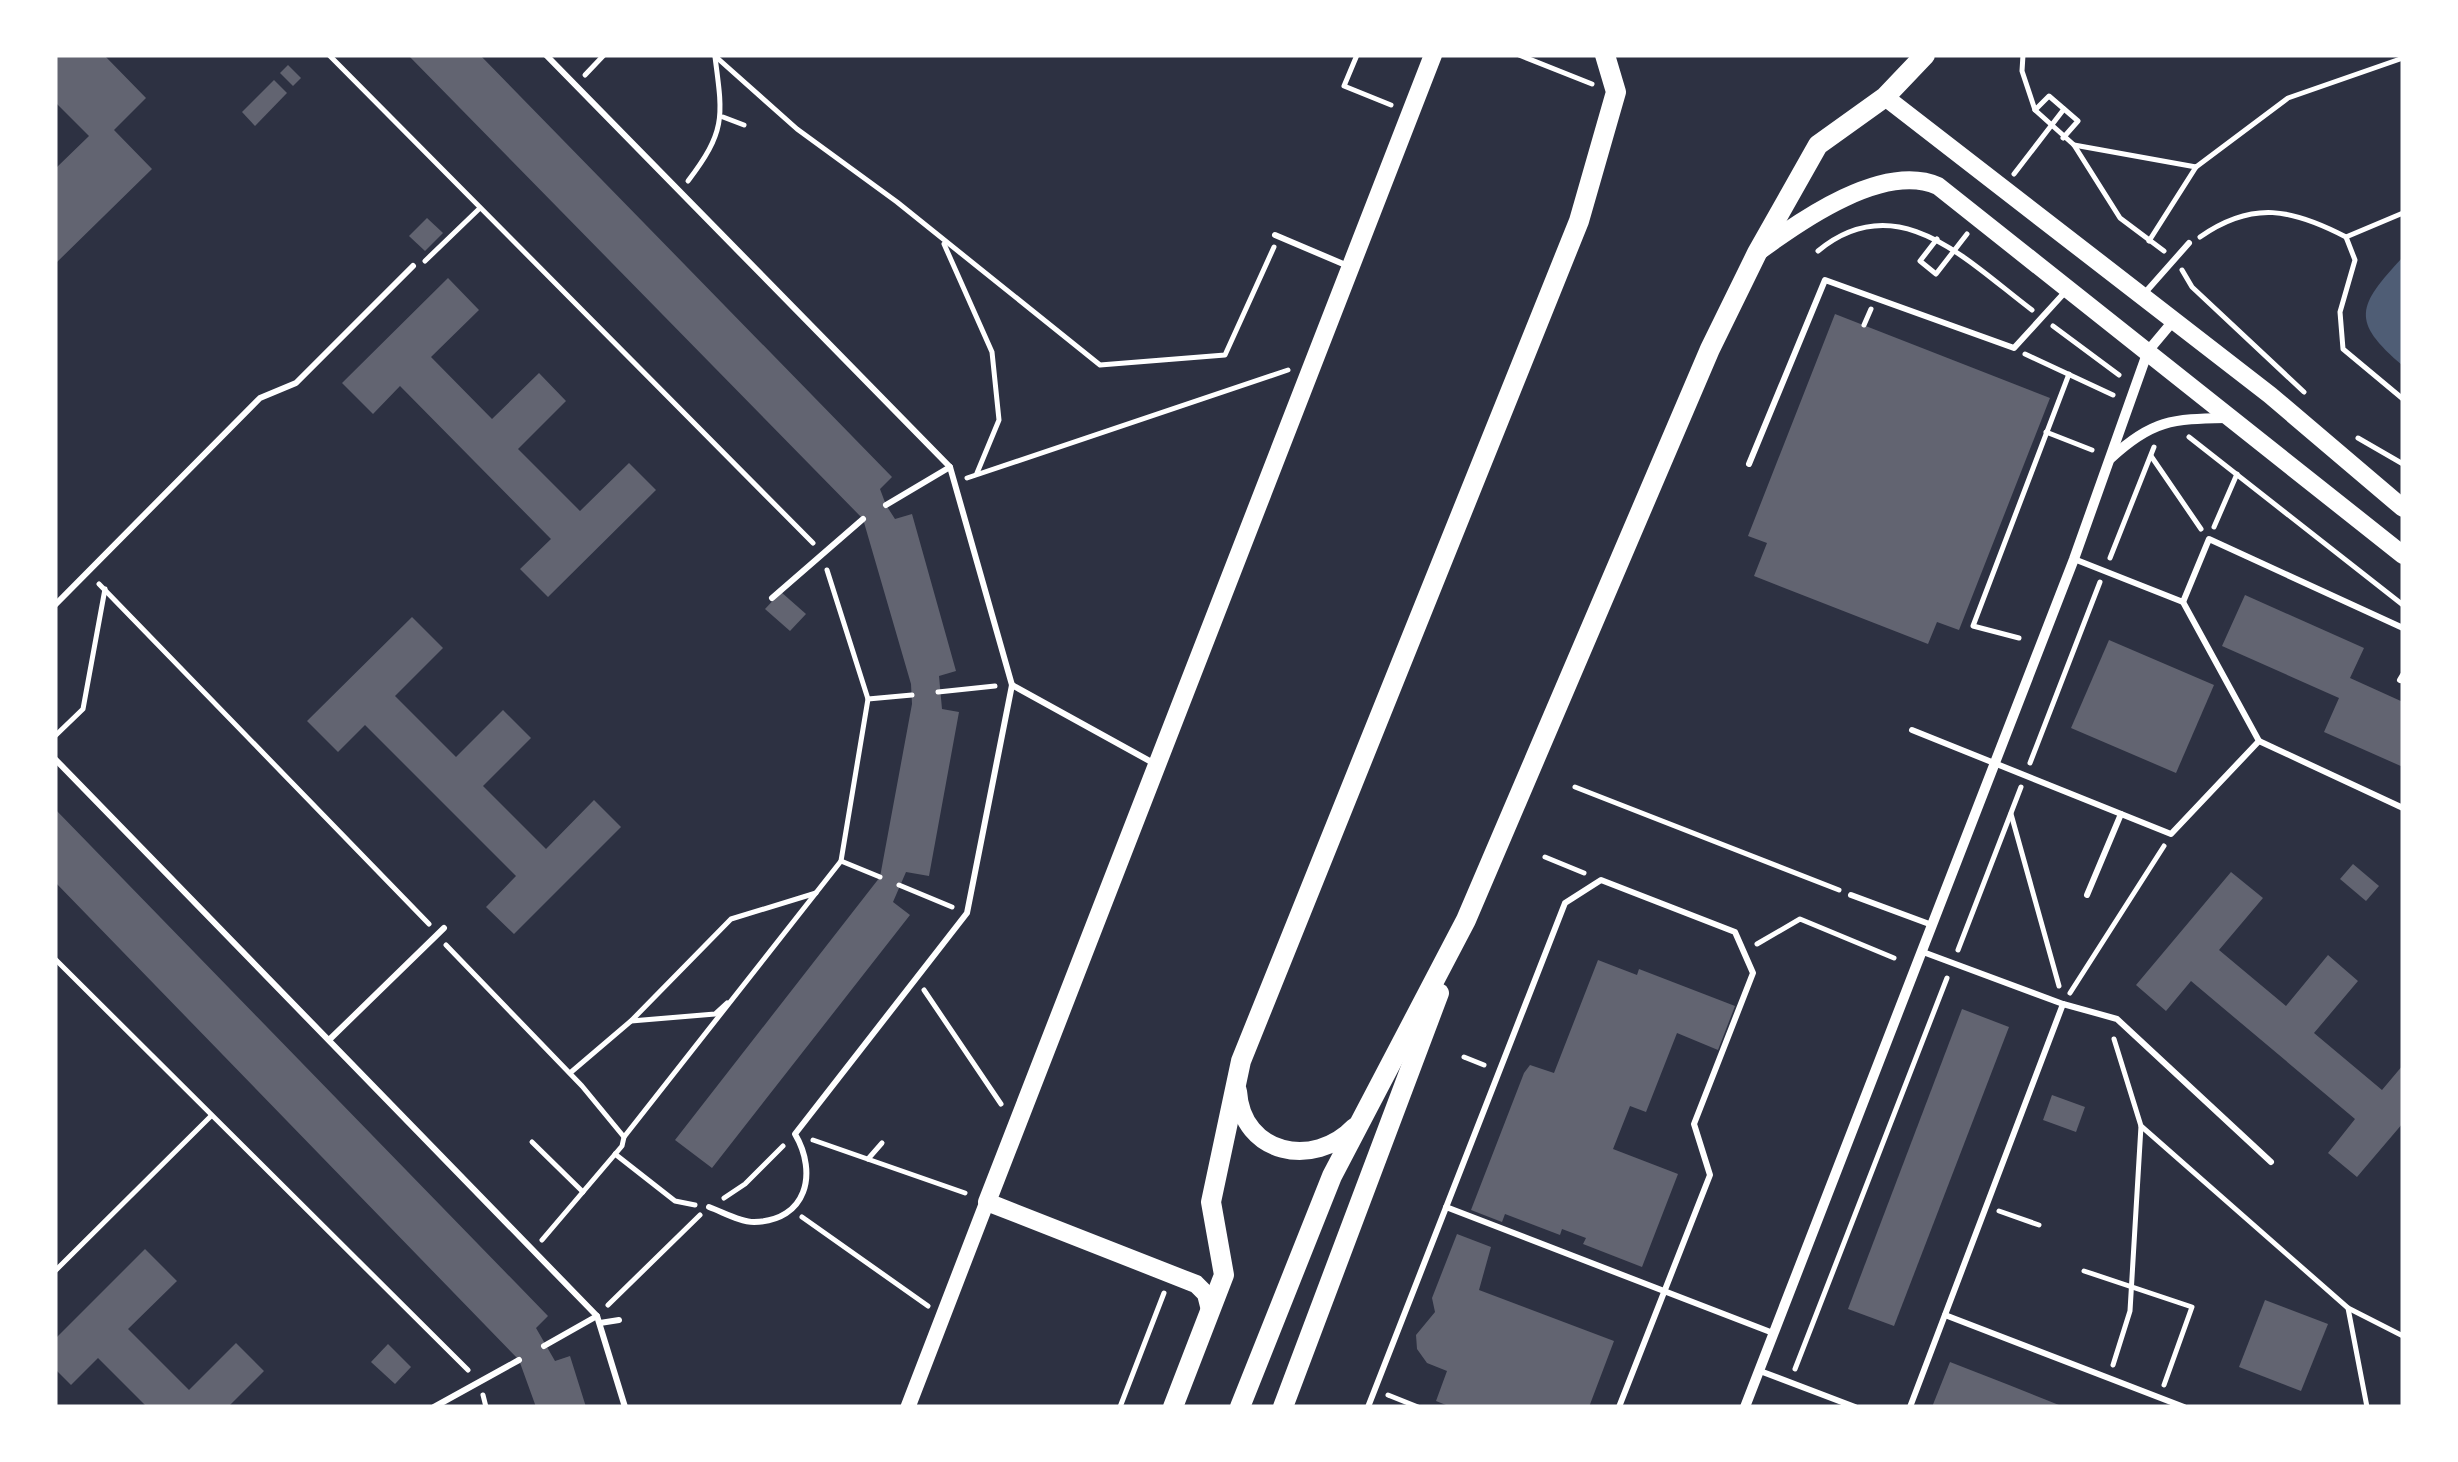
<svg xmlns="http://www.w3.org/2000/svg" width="2458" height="1462" viewBox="0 0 2458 1462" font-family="Manrope,sans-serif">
  <rect width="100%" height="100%" fill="#2d3142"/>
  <path fill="#4f5d75" d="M2403 257V366C2350 321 2357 306 2403 257Z"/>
  <g fill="#626471">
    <polygon points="55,55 104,55 146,98 114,130 152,169 55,264 55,169 89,136 55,102"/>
    <polygon points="408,55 480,55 892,477 880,489 886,505 895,519 912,514 956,671 939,676 942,709 959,712 929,876 906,872 893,902 910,915 712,1168 675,1140 880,877 912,704 911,684 863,519"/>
    <polygon points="288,65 301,78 293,86 280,73"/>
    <polygon points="274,80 287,93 255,126 242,112"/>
    <polygon points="427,218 443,233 425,251 409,236"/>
    <polygon points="448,278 479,310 431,357 492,419 539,373 566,401 518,449 580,511 629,463 656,490 548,597 520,569 551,539 400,386 373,414 342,383"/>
    <polygon points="1835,314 2050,398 1959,630 1937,622 1928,644 1754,576 1767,543 1748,536"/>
    <polygon points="781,592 806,614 790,631 765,609"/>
    <polygon points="2245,595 2364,648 2350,678 2403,702 2403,767 2324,732 2339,698 2222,646"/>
    <polygon points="412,617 443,648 395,696 456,757 503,710 531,738 483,786 546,849 594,800 621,827 514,934 486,907 516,876 365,725 338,752 307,721"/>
    <polygon points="2109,640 2214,685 2176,773 2071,728"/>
    <polygon points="55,809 548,1316 536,1328 555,1361 570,1356 586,1407 536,1407 519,1360 55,882"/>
    <polygon points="2353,864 2379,886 2366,901 2340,879"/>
    <polygon points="2231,872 2263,898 2219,950 2286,1006 2328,955 2358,981 2314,1033 2382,1090 2403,1065 2403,1123 2357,1177 2328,1153 2355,1119 2191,981 2166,1011 2136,985"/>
    <polygon points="1598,960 1637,975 1639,969 1735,1006 1718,1050 1677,1033 1646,1112 1630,1106 1613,1149 1678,1174 1642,1267 1583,1244 1586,1238 1562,1229 1560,1235 1505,1214 1502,1222 1471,1210 1524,1073 1530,1065 1554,1073"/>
    <polygon points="1962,1009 2009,1027 1894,1326 1848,1309"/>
    <polygon points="2052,1095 2085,1107 2076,1132 2043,1120"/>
    <polygon points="1457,1234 1491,1247 1479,1290 1614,1341 1589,1407 1451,1407 1436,1401 1447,1371 1427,1363 1417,1349 1416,1335 1435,1312 1432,1298"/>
    <polygon points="145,1249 177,1281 128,1329 189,1390 236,1343 264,1371 228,1407 147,1407 98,1358 71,1385 55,1369 55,1339"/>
    <polygon points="2265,1300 2328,1324 2301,1391 2239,1367"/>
    <polygon points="388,1344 411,1367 395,1384 371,1362"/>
    <polygon points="1950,1362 2009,1385 2064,1407 1932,1407"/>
  </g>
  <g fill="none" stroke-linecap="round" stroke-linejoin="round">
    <g stroke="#fff" stroke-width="5">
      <polyline points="329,55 813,543"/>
      <polyline points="1357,55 1344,86 1391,105"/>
      <polyline points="1519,55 1592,84"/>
      <polyline points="2023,55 2022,71 2035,110 2049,96 2078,121 2063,138"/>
      <polyline points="715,56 797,129 897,202 1100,365 1225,355 1274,247"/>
      <polyline points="585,75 604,55"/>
      <polyline points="2035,110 2074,145 2120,218 2164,251"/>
      <polyline points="723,117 744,125"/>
      <polyline points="2074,145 2196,167 2288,98 2403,58"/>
      <polyline points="2014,174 2064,109"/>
      <path d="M688 181C726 131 723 117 715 57"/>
      <path d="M2200 237C2253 200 2292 209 2346 237L2355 260 2340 312 2343 349 2403 399"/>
      <polyline points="2346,237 2403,213"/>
      <polyline points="1937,239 1920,261 1936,274 1967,234"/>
      <polyline points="2149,241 2196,167"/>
      <polyline points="944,244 992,352 999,420 977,473"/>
      <path d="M1818 251C1898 185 1968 262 2032 310"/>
      <polyline points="425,261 480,208"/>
      <polyline points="2182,270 2192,287 2304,392"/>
      <polyline points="1864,325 1871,309"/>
      <polyline points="2053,326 2119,375"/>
      <polyline points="2025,354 2113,395"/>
      <polyline points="2046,432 2092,450"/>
      <polyline points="2189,437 2403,605"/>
      <polyline points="2358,438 2403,464"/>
      <polyline points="2151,456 2201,529"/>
      <polyline points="967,478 1288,370"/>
      <polyline points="2214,527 2237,474"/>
      <polyline points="2110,558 2154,447"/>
      <polyline points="99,584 429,924"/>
      <polyline points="2019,638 1973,626 2069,374"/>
      <polyline points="938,692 995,686"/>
      <polyline points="868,699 912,695"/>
      <polyline points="55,736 83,709 105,589"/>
      <polyline points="2030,763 2100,582"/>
      <polyline points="1575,787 1839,890"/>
      <polyline points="2011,814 2059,986"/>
      <polyline points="1545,857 1584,873"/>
      <polyline points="841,861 880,877"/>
      <polyline points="899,885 952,907"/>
      <polyline points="1757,944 1800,919 1894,958"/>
      <polyline points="446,945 582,1086 624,1137"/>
      <polyline points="1958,950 2021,787"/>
      <polyline points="55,959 468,1370"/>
      <polyline points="924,990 1001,1104"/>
      <polyline points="2070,993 2164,846"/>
      <polyline points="631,1021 731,919 816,893"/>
      <polyline points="2114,1039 2141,1126 2348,1308 2367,1407"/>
      <polyline points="1464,1057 1484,1065"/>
      <polyline points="570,1073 631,1021 715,1014 727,1003"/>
      <polyline points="813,1140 965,1193"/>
      <polyline points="532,1142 583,1192"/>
      <polyline points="615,1154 675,1201 695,1205"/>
      <polyline points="868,1159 882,1143"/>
      <polyline points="724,1198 745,1184 783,1146"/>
      <polyline points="1999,1211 2039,1225"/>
      <polyline points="802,1217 928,1306"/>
      <polyline points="542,1240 622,1146 624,1137 841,861 868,699 827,570"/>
      <polyline points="55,1271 211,1116"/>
      <polyline points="2084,1271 2192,1307 2164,1385"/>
      <polyline points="608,1305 700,1215"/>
      <polyline points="2348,1308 2403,1336"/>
      <polyline points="2113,1365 2130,1311 2141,1126"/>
      <polyline points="1795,1369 1947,978"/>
      <polyline points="483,1395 486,1407"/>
      <polyline points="1388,1395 1418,1407"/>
      <polyline points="1120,1407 1164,1293"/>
    </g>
    <g stroke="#fff" stroke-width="6">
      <path d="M546 55 950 467 1012 685 967 913 795 1134C818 1173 807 1221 754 1222 740 1222 723 1212 709 1207"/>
      <polyline points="1275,235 1348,266"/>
      <polyline points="2143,295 2189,243"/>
      <polyline points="1749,464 1825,280 2014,348 2066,291"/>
      <polyline points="886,505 950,467"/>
      <polyline points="2074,559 2183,602 2209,539 2403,628"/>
      <polyline points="772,598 863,519"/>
      <polyline points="2183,602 2259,741"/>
      <polyline points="55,605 260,398 296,383 413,266"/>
      <polyline points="2400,680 2403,675"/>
      <polyline points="1012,685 1155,764"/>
      <polyline points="1912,730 2171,834 2259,741 2403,808"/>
      <polyline points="55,759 597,1316 625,1407"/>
      <polyline points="1851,895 1932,925"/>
      <polyline points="2087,895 2121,814"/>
      <polyline points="2063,1004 2117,1019 2271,1162"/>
      <polyline points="329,1040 444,928"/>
      <polyline points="1446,1207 1773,1333"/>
      <polyline points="1945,1315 2184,1407"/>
      <polyline points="600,1323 619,1320"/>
      <polyline points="544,1346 597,1316"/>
      <polyline points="1760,1371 1855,1407"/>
      <polyline points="434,1407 519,1360"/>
      <polyline points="1368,1407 1565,903 1601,880 1735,932 1753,973 1694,1124 1710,1175 1619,1407"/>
      <polyline points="1910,1407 2063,1004 1923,952"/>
    </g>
    <g stroke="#fff" stroke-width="10">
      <path d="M2111 458C2152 420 2172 419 2226 418"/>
      <polyline points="1745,1407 2074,559 2148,351 2174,320"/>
    </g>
    <polyline stroke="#fff" stroke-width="15" points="908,1407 987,1202"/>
    <g stroke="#fff" stroke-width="18">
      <polyline points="1885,97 2270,395 2403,508"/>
      <path d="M1758 252C1801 220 1884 162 1938 186L2403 555"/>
      <path d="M1238 1091C1242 1155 1314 1169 1354 1127"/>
      <polyline points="1210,1310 1206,1294 1196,1284 987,1202 1433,55"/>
    </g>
    <g stroke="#fff" stroke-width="20">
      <polyline points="1173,1407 1224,1275 1211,1202 1241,1061 1579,221 1616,92 1605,55"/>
      <polyline points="1240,1407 1332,1176 1466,920 1710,349 1757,253 1818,145 1885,97 1925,55"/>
      <polyline points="1283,1407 1439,993"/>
    </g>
  </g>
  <rect width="2458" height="1462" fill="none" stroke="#ffffff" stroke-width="115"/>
</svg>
